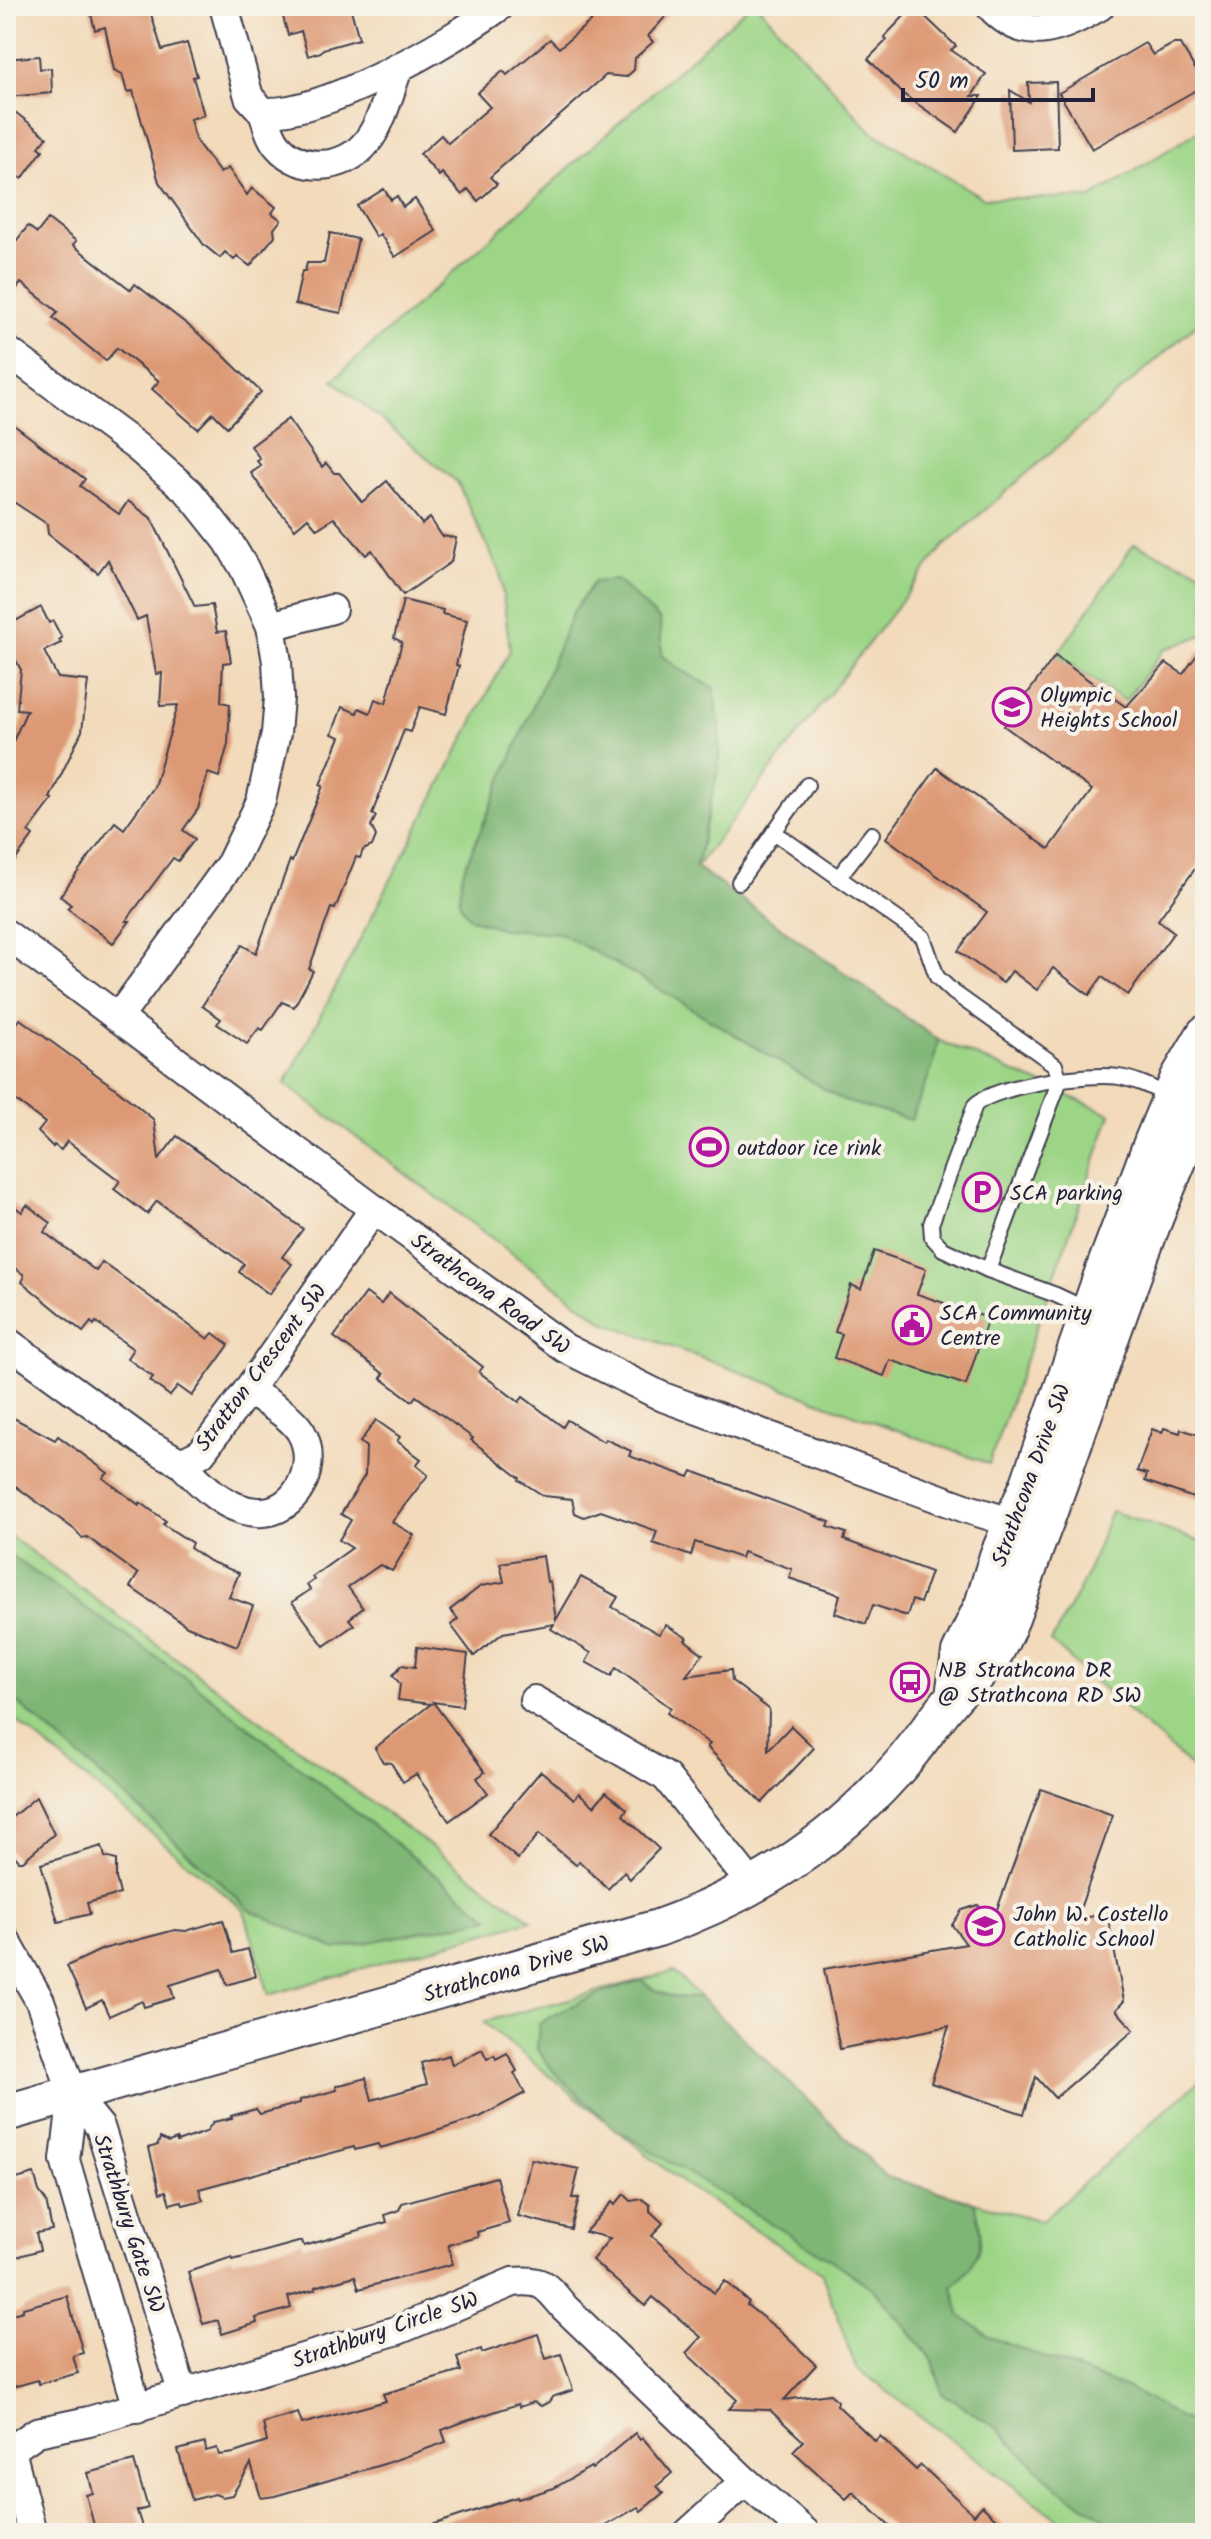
<svg xmlns="http://www.w3.org/2000/svg" width="1211" height="2539" viewBox="0 0 1211 2539" font-family="Kalam,sans-serif">
  <rect width="100%" height="100%" fill="#f7f3e8"/>
  <filter id="ink" filterUnits="userSpaceOnUse"><feTurbulence type="fractalNoise" baseFrequency=".0125" numOctaves="2"/><feDisplacementMap in="SourceGraphic" scale="16" xChannelSelector="R" yChannelSelector="G"/><feConvolveMatrix kernelMatrix="1 2 1 2 8 2 1 2 1" color-interpolation-filters="sRGB"/></filter>
  <filter id="wash" filterUnits="userSpaceOnUse"><feTurbulence type="fractalNoise" baseFrequency=".006" numOctaves="4" result="noise"/><feDisplacementMap in="SourceGraphic" scale="32" xChannelSelector="R" yChannelSelector="G"/><feGaussianBlur stdDeviation="1.8" result="paint"/><feColorMatrix in="noise" values="0 0 0 0 0 0 0 0 0 0 0 0 0 0 0 0 0 1.4 0 .05"/><feComposite in="paint" operator="in"/></filter>
  <g filter="url(#wash)">
    <rect width="100%" height="100%" fill="#f2daba"/>
    <g fill="#9dd587" stroke="#607c61" stroke-width="2">
      <polygon points="749,6 758,6 871,131 983,198 1091,198 1205,127 1205,317 943,547 696,867 938,1040 1111,1114 989,1464 604,1322 285,1084 510,650 500,573 457,482 333,380"/>
      <polygon points="1134,544 1205,573 1205,634 1164,650 1125,701 1057,655"/>
      <polygon points="1111,1511 1205,1543 1205,1779 1051,1642 1085,1579"/>
      <polygon points="6,1533 531,1920 269,1995 244,1910 6,1712"/>
      <polygon points="673,1971 887,2177 1041,2221 1205,2076 1205,2533 1076,2533 856,2368 821,2272 684,2184 483,2022"/>
    </g>
    <g fill="#7eb674" stroke="#506c58" stroke-width="2">
      <polygon points="617,580 660,620 662,656 681,670 714,688 720,727 719,765 696,867 938,1040 933,1066 911,1120 844,1101 646,981 560,933 503,929 469,918 459,902 462,874 573,612 594,582"/>
      <polygon points="6,1552 189,1680 490,1918 335,1949 250,1910 133,1803 6,1693"/>
      <path d="M642 1980C658 1995 679 2000 700 1997L887 2177 974 2202C987 2238 980 2262 953 2287L960 2315 990 2337 1131 2390 1205 2431V2533H1124L1105 2518 1056 2487 998 2429 942 2393 933 2361 876 2291 831 2260 614 2128 553 2071 537 2048 539 2024C571 2003 605 1991 642 1980Z"/>
    </g>
    <g id="blocks">
      <g fill="#dd9974">
        <polygon points="89,6 156,6 157,12 151,14 162,50 187,43 197,76 193,77 204,115 190,119 196,141 220,173 228,168 247,195 252,188 276,207 272,213 281,220 274,229 275,236 250,266 237,256 234,260 225,252 220,258 204,245 159,182 133,91 127,92 122,74 114,70 105,27 95,30"/>
        <polygon points="280,6 350,6 359,39 323,49 321,52 308,56 301,31 288,35"/>
        <polygon points="591,6 675,6 648,36 653,42 635,58 634,70 626,77 606,75 490,177 497,184 478,201 468,189 462,195 442,173 439,176 420,154 441,135 448,143 490,107 477,93 503,71 507,75 550,39 559,48 598,15"/>
        <polygon points="914,6 956,46 951,50 986,74 972,96 982,96 958,132 903,94 868,59 887,40 884,37"/>
        <polygon points="1145,43 1153,55 1173,44 1180,44 1205,85 1092,149 1059,93"/>
        <polygon points="39,56 40,69 51,68 52,93 6,97 6,59"/>
        <polygon points="1056,82 1058,148 1012,150 1010,90 1029,102 1028,83"/>
        <polygon points="15,112 47,137 39,147 43,150 22,179 6,167 6,125"/>
        <polygon points="384,189 391,200 397,196 403,207 415,199 436,231 395,257 380,234 376,237 357,206"/>
        <polygon points="48,219 76,241 73,245 131,290 135,284 188,325 219,351 261,392 227,427 213,413 198,429 152,389 159,381 117,348 106,361 53,318 58,312 21,283 6,303 6,254 28,226 37,233"/>
        <polygon points="330,233 358,239 341,313 295,304 302,271 305,271 307,263 324,263"/>
        <polygon points="6,419 85,479 80,486 119,514 128,501 151,518 195,607 212,605 217,632 226,631 231,662 223,663 221,702 230,704 228,744 219,777 208,773 198,809 183,830 195,839 178,861 173,858 126,921 130,921 113,943 67,908 71,905 60,896 115,822 124,829 154,787 178,705 160,706 162,673 156,674 146,616 137,620 108,560 98,573 48,534 47,524 6,497"/>
        <polygon points="288,419 322,467 326,463 334,473 339,473 362,502 387,481 422,524 430,518 442,536 456,538 451,562 403,595 372,550 366,555 334,518 317,529 308,518 295,529 269,499 251,473 261,466 257,461 260,459 251,446"/>
        <polygon points="403,600 443,610 442,614 467,620 456,665 459,666 446,714 420,707 410,732 404,730 372,814 376,816 371,826 376,836 372,846 363,850 360,858 356,857 335,909 331,908 309,969 313,971 308,981 294,1007 282,1002 263,1030 259,1028 247,1044 217,1024 221,1019 202,1006 242,945 256,953 290,860 292,862 323,786 320,785 340,737 332,734 342,707 357,713 359,708 370,713 375,699 386,703 402,642 394,638"/>
        <polygon points="41,607 49,623 53,621 62,638 59,640 61,643 44,651 58,678 88,681 82,731 50,798 53,799 28,832 33,836 6,873 6,757 27,710 17,709 21,670 6,641 6,626"/>
        <polygon points="1205,644 1205,855 1158,920 1174,932 1128,995 1102,977 1089,995 1053,968 1037,990 1012,971 1003,983 958,951 987,912 886,838 937,768 1049,849 1092,790 1004,726 1055,656 1126,707 1166,663 1183,674"/>
        <polygon points="20,1019 119,1091 154,1120 159,1159 177,1136 303,1229 282,1257 292,1264 269,1294 239,1272 244,1264 157,1201 147,1214 114,1189 120,1181 67,1141 61,1150 54,1145 53,1147 38,1132 45,1123 6,1093 6,1038"/>
        <polygon points="6,1200 22,1212 27,1205 51,1223 44,1232 96,1271 102,1262 208,1339 213,1333 229,1345 192,1396 178,1386 170,1396 150,1381 153,1377 127,1358 133,1349 96,1322 94,1325 91,1322 83,1332 22,1282 24,1278 23,1274 6,1262"/>
        <polygon points="874,1251 926,1269 917,1294 988,1318 966,1385 890,1360 884,1376 834,1358 842,1334 835,1332 851,1285 861,1289"/>
        <polygon points="366,1293 381,1304 389,1293 483,1367 479,1372 519,1402 523,1397 563,1427 567,1420 604,1442 605,1439 631,1451 629,1456 689,1477 692,1471 830,1522 828,1527 846,1533 844,1540 931,1572 920,1603 912,1600 907,1616 873,1605 866,1624 835,1613 840,1595 789,1578 792,1569 743,1552 741,1558 695,1542 691,1556 653,1543 657,1531 601,1511 584,1517 575,1513 572,1499 544,1496 519,1480 520,1478 471,1440 473,1438 416,1396 412,1401 381,1378 384,1374 334,1337"/>
        <polygon points="6,1414 55,1440 58,1436 108,1473 103,1478 139,1505 140,1502 166,1521 163,1524 192,1543 190,1548 209,1561 239,1573 229,1597 253,1606 237,1646 187,1626 130,1587 138,1574 87,1537 82,1538 75,1530 6,1479"/>
        <polygon points="376,1420 400,1437 397,1441 421,1459 416,1465 428,1475 392,1522 414,1535 392,1571 380,1565 348,1587 363,1608 349,1619 354,1625 324,1646 292,1602 310,1590 307,1585 314,1580 312,1577 352,1548 339,1540 351,1520 341,1514 365,1475 366,1447 360,1442"/>
        <polygon points="1164,1428 1180,1433 1181,1429 1205,1437 1205,1502 1145,1481 1147,1474 1137,1471 1152,1429 1162,1433"/>
        <polygon points="543,1556 547,1582 550,1581 556,1620 581,1577 618,1597 612,1607 643,1625 659,1634 666,1625 687,1638 685,1640 703,1654 686,1676 731,1670 732,1681 769,1709 768,1750 791,1726 814,1748 762,1803 707,1747 710,1744 667,1713 671,1708 616,1668 611,1676 586,1662 591,1653 551,1629 554,1624 503,1633 474,1656 451,1625 458,1619 450,1610 481,1586 504,1582 500,1563"/>
        <polygon points="417,1647 468,1654 462,1706 433,1702 485,1772 477,1778 488,1793 449,1821 416,1774 403,1782 391,1763 383,1762 375,1748 431,1704 398,1700 400,1684 393,1675 402,1665 415,1667"/>
        <polygon points="541,1771 574,1799 579,1793 594,1806 606,1792 627,1809 623,1815 659,1849 630,1879 624,1872 608,1889 579,1861 576,1865 539,1834 518,1859 488,1834"/>
        <polygon points="1041,1789 1113,1815 1076,1920 1107,1913 1124,2001 1116,2010 1134,2030 1055,2098 1036,2077 1024,2114 931,2083 949,2026 840,2049 824,1969 966,1944 952,1925 962,1910 978,1905 992,1923"/>
        <polygon points="36,1797 54,1834 23,1861 19,1861 6,1846 6,1822"/>
        <polygon points="102,1846 105,1857 116,1860 116,1878 120,1894 87,1903 90,1914 58,1922 41,1864"/>
        <polygon points="223,1920 233,1953 248,1949 256,1976 227,1985 222,1969 170,1985 174,1998 144,2007 142,2001 109,2016 102,2000 86,2008 67,1966 103,1949 175,1930 186,1931"/>
        <polygon points="482,2049 487,2059 494,2055 496,2059 507,2053 517,2071 514,2073 525,2093 480,2117 409,2140 380,2148 378,2144 355,2150 354,2147 199,2189 203,2200 183,2205 181,2201 170,2204 166,2191 160,2193 149,2148 158,2145 160,2138 169,2142 177,2139 177,2142 206,2132 213,2122 232,2118 231,2116 256,2109 260,2114 300,2103 300,2100 337,2090 336,2086 366,2078 372,2100 427,2084 421,2063 449,2055 452,2065"/>
        <polygon points="531,2159 579,2169 572,2198 579,2198 571,2229 518,2216"/>
        <polygon points="34,2174 39,2191 46,2201 52,2230 36,2233 40,2250 6,2260 6,2182"/>
        <polygon points="496,2177 509,2223 477,2232 478,2237 448,2245 452,2264 359,2289 355,2276 315,2287 316,2289 288,2297 291,2308 256,2318 257,2323 222,2334 218,2320 203,2324 188,2272 232,2257 233,2260 302,2241 304,2246 387,2222 385,2215 399,2210 402,2203"/>
        <polygon points="624,2194 631,2201 642,2199 650,2205 650,2211 663,2223 652,2236 714,2293 725,2281 749,2302 747,2305 779,2330 816,2365 784,2400 830,2394 838,2401 837,2405 875,2441 880,2436 916,2470 921,2465 974,2515 982,2506 1011,2533 897,2533 853,2492 846,2499 793,2451 803,2441 770,2410 729,2409 737,2400 686,2353 701,2337 653,2297 645,2306 592,2260 610,2238 585,2232 612,2202 615,2205"/>
        <polygon points="67,2296 83,2353 73,2356 78,2373 39,2384 38,2380 6,2389 6,2316 23,2311 23,2308"/>
        <polygon points="538,2334 546,2359 561,2354 573,2390 552,2397 549,2402 541,2406 534,2402 519,2407 518,2404 463,2422 442,2430 446,2442 384,2464 275,2496 261,2498 251,2464 232,2495 222,2497 215,2494 192,2500 178,2450 205,2443 206,2451 217,2448 219,2455 234,2453 267,2442 263,2423 298,2413 302,2424 386,2401 383,2394 461,2371 457,2357 481,2349 482,2353"/>
        <polygon points="635,2433 640,2440 643,2438 672,2473 657,2486 663,2493 641,2511 638,2507 593,2533 421,2533 420,2529 517,2497 518,2499 554,2488 591,2467 592,2469"/>
        <polygon points="134,2461 148,2508 137,2511 144,2533 96,2533 86,2495 93,2493 88,2473"/>
      </g>
    </g>
  </g>
  <g filter="url(#ink)">
    <use href="#blocks" fill-opacity="0" stroke="#413e4e" stroke-width="2"/>
    <g fill="none" stroke-linecap="round" stroke-linejoin="round">
      <defs>
        <g id="service">
          <polyline points="774,832 807,785"/>
          <polyline points="838,878 872,834"/>
          <polyline points="739,882 774,832 923,937 937,977 953,992 1055,1065 1060,1080 988,1270"/>
          <path d="M1088 1310 1056 1295 988 1270 943 1249 932 1237 931 1224 975 1105C996 1085 1090 1072 1119 1077 1138 1080 1153 1088 1170 1097"/>
        </g>
        <g id="minor">
          <path d="M224 6 249 97 263 112C325 115 449 43 500 6"/>
          <path d="M990 6C1026 46 1061 28 1100 6"/>
          <path d="M263 112C267 123 270 137 278 146 301 173 344 170 366 143 382 124 389 92 398 69"/>
          <polyline points="6,350 137,447 189,492 228,541 244,568 271,626 277,662 279,698 276,733 261,801 231,863 118,1018"/>
          <polyline points="271,626 332,609"/>
          <polyline points="6,934 374,1209 565,1348 663,1397 968,1509 1030,1528"/>
          <polyline points="6,1341 146,1443 181,1463 201,1453 248,1390 374,1209"/>
          <path d="M181 1463C202 1485 225 1510 257 1512 297 1515 320 1464 301 1432 290 1414 265 1402 248 1390"/>
          <polyline points="534,1700 666,1777 753,1886"/>
          <polyline points="6,1941 40,2001 73,2094 100,2127 183,2394"/>
          <polyline points="73,2094 65,2160 137,2408"/>
          <path d="M32 2533 11 2450 37 2432 89 2421 398 2330 513 2282C542 2279 546 2285 564 2307L745 2481 806 2533"/>
          <polyline points="688,2533 745,2481"/>
        </g>
        <g id="tertiary">
          <polyline points="954,1696 960,1653 983,1605 998,1556 1029,1484 1103,1273 1152,1143 1179,1078 1205,1034"/>
          <path d="M6 2113 658 1928C751 1895 832 1843 897 1769 917 1747 933 1721 953 1698 964 1684 981 1674 991 1659 1015 1620 1025 1573 1042 1530 1096 1387 1139 1239 1205 1101"/>
        </g>
      </defs>
      <use href="#service" stroke="#413e4e" stroke-width="18"/>
      <use href="#minor" stroke="#413e4e" stroke-width="32"/>
      <use href="#tertiary" stroke="#413e4e" stroke-width="40"/>
      <use href="#service" stroke="#fff" stroke-width="14"/>
      <use href="#minor" stroke="#fff" stroke-width="28"/>
      <use href="#tertiary" stroke="#fff" stroke-width="36"/>
    </g>
  </g>
  <defs>
    <symbol id="school-ring" viewBox="-11 -11 22 22"><circle r="9.5" fill="#f7f3e8" stroke="#b5179e" stroke-width="1.5"/><path d="M0-5L7-2L0 1L-7-2ZM-4 1L0 2.5L4 1V4Q0 6-4 4Z" fill="#b5179e"/></symbol>
    <symbol id="stadium-ring" viewBox="-11 -11 22 22"><circle r="9.5" fill="#f7f3e8" stroke="#b5179e" stroke-width="1.5"/><path d="M0-5a6.5 5 0 1 0 0 10a6.5 5 0 1 0 0-10ZM-3.5-1.8h7v3.6h-7Z" fill="#b5179e"/></symbol>
    <symbol id="parking-ring" viewBox="-11 -11 22 22"><circle r="9.5" fill="#f7f3e8" stroke="#b5179e" stroke-width="1.5"/><path d="M-3.5-5.5H1a3.5 3.5 0 0 1 0 7H-1V5.5H-3.5ZM-1-3.4V-.6H.8a1.4 1.4 0 0 0 0-2.8Z" fill="#b5179e"/></symbol>
    <symbol id="civic-ring" viewBox="-11 -11 22 22"><circle r="9.5" fill="#f7f3e8" stroke="#b5179e" stroke-width="1.5"/><path d="M-.6-6.5H3V-4.5H.6V-3L4-1V1h2V6H-6V1h2V-1L-.6-3ZM-1.2 2.5V6h2.4V2.5Z" fill="#b5179e"/></symbol>
    <symbol id="bus-ring" viewBox="-11 -11 22 22"><circle r="9.5" fill="#f7f3e8" stroke="#b5179e" stroke-width="1.5"/><path d="M-5-6H5V4H4V6H2V4H-2V6H-4V4H-5ZM-3.5-4V0h7V-4ZM-3.5 1.2v1.5H-2V1.2ZM2 1.2v1.5H3.5V1.2Z" fill="#b5179e"/></symbol>
  </defs>
  <g fill-rule="evenodd">
    <use href="#school-ring" x="990" y="685" width="44" height="44"/>
    <use href="#stadium-ring" x="687" y="1125" width="44" height="44"/>
    <use href="#parking-ring" x="960" y="1170" width="44" height="44"/>
    <use href="#civic-ring" x="890" y="1303" width="44" height="44"/>
    <use href="#bus-ring" x="888" y="1660" width="44" height="44"/>
    <use href="#school-ring" x="963" y="1904" width="44" height="44"/>
  </g>
  <g text-anchor="middle" stroke-width="8" stroke-linejoin="round" paint-order="stroke">
    <g font-size="22" fill="#22223b" stroke="#f7f3e8" text-anchor="start">
      <text x="1040" y="702">Olympic<tspan x="1040" dy="25">Heights School</tspan></text>
      <text x="737" y="1155">outdoor ice rink</text>
      <text x="1010" y="1200">SCA parking</text>
      <text x="940" y="1320">SCA Community<tspan x="940" dy="25">Centre</tspan></text>
      <text x="938" y="1677">NB Strathcona DR<tspan x="938" dy="25">@ Strathcona RD SW</tspan></text>
      <text x="1013" y="1921">John W. Costello<tspan x="1013" dy="25">Catholic School</tspan></text>
    </g>
    <g font-size="22" fill="#22223b" stroke="#f7f3e8">
      <text transform="translate(491 1293) rotate(36)" y="8">Strathcona Road SW</text>
      <text transform="translate(260 1367) rotate(-53)" y="8">Stratton Crescent SW</text>
      <text transform="translate(1030 1475) rotate(-70)" y="8">Strathcona Drive SW</text>
      <text transform="translate(516 1968) rotate(-16)" y="8">Strathcona Drive SW</text>
      <text transform="translate(130 2223) rotate(72)" y="8">Strathbury Gate SW</text>
      <text transform="translate(385 2329) rotate(-19)" y="8">Strathbury Circle SW</text>
    </g>
  </g>
  <rect width="1211" height="2539" fill="none" stroke="#f7f3e8" stroke-width="32"/>
  <path d="M903 88v12h190v-12" fill="none" stroke="#22223b" stroke-width="4"/>
  <text x="915" y="88" font-size="24" fill="#22223b" stroke="#f7f3e8" stroke-width="6" paint-order="stroke">50 m</text>
</svg>
